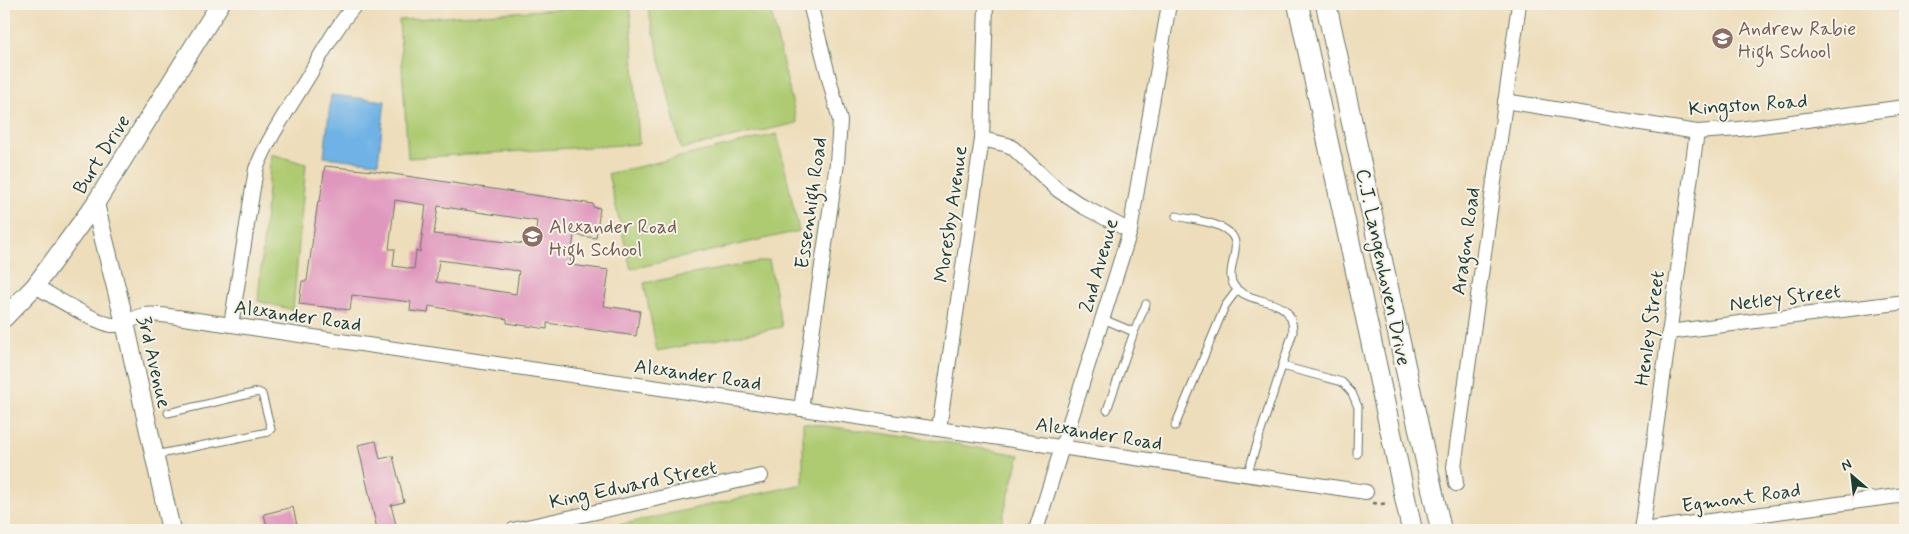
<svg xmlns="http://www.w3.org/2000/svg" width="1909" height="534" viewBox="0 0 1909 534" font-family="Mynerve,sans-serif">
  <rect width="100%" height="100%" fill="#f7f3e8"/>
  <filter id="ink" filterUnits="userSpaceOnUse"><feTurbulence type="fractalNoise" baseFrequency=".02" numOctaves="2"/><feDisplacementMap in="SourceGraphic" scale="10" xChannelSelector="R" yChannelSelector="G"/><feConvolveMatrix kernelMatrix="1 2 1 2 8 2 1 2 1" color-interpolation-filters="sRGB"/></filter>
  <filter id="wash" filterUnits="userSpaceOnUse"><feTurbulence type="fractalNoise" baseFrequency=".0096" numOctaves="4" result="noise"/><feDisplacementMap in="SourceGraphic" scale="20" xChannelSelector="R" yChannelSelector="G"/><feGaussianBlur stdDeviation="1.12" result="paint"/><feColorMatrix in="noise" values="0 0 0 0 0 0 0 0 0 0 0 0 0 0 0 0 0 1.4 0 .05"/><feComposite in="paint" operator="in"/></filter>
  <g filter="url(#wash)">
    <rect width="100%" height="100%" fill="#edddba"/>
    <g fill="#aecb72" stroke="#668453">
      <polygon points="630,4 639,144 408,158 399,20"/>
      <polygon points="647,4 769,4 797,123 681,149"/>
      <polygon points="777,134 799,231 631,269 608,174"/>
      <polygon points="271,154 306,164 293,310 258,301"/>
      <polygon points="769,260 782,327 657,351 644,283"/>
      <polygon points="803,423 938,441 1020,455 999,530 597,530 803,484"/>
    </g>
    <polygon fill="#70b2e5" stroke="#48788c" points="331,95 385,101 378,163 324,157"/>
    <g id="blocks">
      <g fill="#e097bd" fill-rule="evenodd">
        <path d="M325 166 373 171 593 204V207L600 208 596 238 574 235 570 265 609 270 604 306 640 311 636 336 547 323V329L507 323V319L429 306 428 313 410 311 411 302 352 295 350 310 299 304 302 281H307L318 201H320ZM395 200 426 205 420 252 416 251 414 269 393 266 395 249H389ZM438 206 537 221 534 245 434 234ZM439 260 519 271 516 294 436 282Z"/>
        <polygon points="376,441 380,459 393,456 404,502 391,505 396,525 377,529 358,445"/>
        <polygon points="293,507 298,530 268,530 264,514"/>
      </g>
    </g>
  </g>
  <g filter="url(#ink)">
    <use href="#blocks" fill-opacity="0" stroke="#677563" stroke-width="1"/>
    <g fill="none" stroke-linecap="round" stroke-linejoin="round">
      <defs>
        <g id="service">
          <path d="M1176 216C1192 220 1217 221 1230 233 1246 248 1219 275 1238 290 1258 307 1293 295 1293 332L1247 475"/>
          <polyline points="1103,319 1134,332"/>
          <polyline points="1282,366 1342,382 1352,393 1358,407 1357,454"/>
          <polyline points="1107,410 1134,332 1146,304"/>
          <polyline points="1175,426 1225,306 1237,290"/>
          <polyline points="155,455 268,432 271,429 262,394 258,392 168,413"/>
        </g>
        <g id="minor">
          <polyline points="1505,101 1697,132 1739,129 1905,107"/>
          <polyline points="982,139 1008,145 1014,149 1058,190 1082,206 1130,231"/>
          <path d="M35 286C51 295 96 323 112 325 124 326 134 317 145 315 155 313 167 316 177 317L1366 492"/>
          <path d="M231 325 256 169C270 134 292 104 311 72 325 48 338 24 356 4"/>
          <polyline points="1669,332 1905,302"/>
          <polyline points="801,409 837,163 840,121 810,4"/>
          <polyline points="939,428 982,139 986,4"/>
          <polyline points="1456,484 1454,467 1519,4"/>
          <polyline points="513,530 761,476"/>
          <polyline points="1036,530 1130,231 1169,4"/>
          <polyline points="1642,530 1697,132"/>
          <polyline points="1642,530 1905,495"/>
        </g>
        <g id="tertiary">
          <polyline points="95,204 125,323 171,530"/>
          <polyline points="4,318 35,286 95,204 220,4"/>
        </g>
        <g id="secondary">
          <polyline points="1298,4 1412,530"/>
          <polyline points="1326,4 1441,530"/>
        </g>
      </defs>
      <use href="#service" stroke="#677563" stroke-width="9"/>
      <use href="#minor" stroke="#677563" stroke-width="16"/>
      <use href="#tertiary" stroke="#677563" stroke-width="20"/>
      <use href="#secondary" stroke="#677563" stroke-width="22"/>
      <polyline stroke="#677563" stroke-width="2.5" stroke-dasharray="4 4" stroke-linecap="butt" points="1373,503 1381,504 1389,503"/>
      <use href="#service" stroke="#fff" stroke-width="7"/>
      <use href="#minor" stroke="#fff" stroke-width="14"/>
      <use href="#tertiary" stroke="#fff" stroke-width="18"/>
      <use href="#secondary" stroke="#fff" stroke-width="20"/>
    </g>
  </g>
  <defs>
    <symbol id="school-disc" viewBox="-11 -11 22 22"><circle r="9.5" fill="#8d6e63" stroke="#f7f3e8"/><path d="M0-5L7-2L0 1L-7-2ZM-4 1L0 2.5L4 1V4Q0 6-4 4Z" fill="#fff"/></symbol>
  </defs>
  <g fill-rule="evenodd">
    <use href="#school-disc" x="1710" y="26" width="25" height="25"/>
    <use href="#school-disc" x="520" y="224" width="25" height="25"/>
  </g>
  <g text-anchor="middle" stroke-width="4" stroke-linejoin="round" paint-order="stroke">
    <g font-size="20" fill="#785e54" stroke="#f7f3e8" text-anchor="start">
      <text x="1738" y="35">Andrew Rabie<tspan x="1738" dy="23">High School</tspan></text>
      <text x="549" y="233">Alexander Road<tspan x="549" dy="23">High School</tspan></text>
    </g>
    <g font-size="20" fill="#1f3d34" stroke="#f7f3e8">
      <text transform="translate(1748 104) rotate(-4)" y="7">Kingston Road</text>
      <text transform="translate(101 154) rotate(-58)" y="7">Burt Drive</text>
      <text transform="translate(810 203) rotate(-82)" y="7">Essenhigh Road</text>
      <text transform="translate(950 214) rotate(-82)" y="7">Moresby Avenue</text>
      <text transform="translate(1465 241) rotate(-82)" y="7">Aragon Road</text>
      <text transform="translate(1098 265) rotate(-74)" y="7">2nd Avenue</text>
      <text transform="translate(1384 267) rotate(78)" y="7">C.J. Langenhoven Drive</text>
      <text transform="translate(1785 297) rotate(-7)" y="7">Netley Street</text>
      <text transform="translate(298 315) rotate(8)" y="7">Alexander Road</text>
      <text transform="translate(1649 328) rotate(-82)" y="7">Henley Street</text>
      <text transform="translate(155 362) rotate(77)" y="7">3rd Avenue</text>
      <text transform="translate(698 374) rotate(8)" y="7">Alexander Road</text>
      <text transform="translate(1099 433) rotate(9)" y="7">Alexander Road</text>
      <text transform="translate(633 484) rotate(-12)" y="7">King Edward Street</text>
      <text transform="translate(1741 497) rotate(-8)" y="7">Egmont Road</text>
    </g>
  </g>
  <rect width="1909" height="534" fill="none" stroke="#f7f3e8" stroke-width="20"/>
  <g transform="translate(1852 476) rotate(332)" stroke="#f7f3e8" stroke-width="4" paint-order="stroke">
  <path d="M0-4L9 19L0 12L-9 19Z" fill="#1f3d34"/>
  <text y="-8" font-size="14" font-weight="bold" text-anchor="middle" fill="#1f3d34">N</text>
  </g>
</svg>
